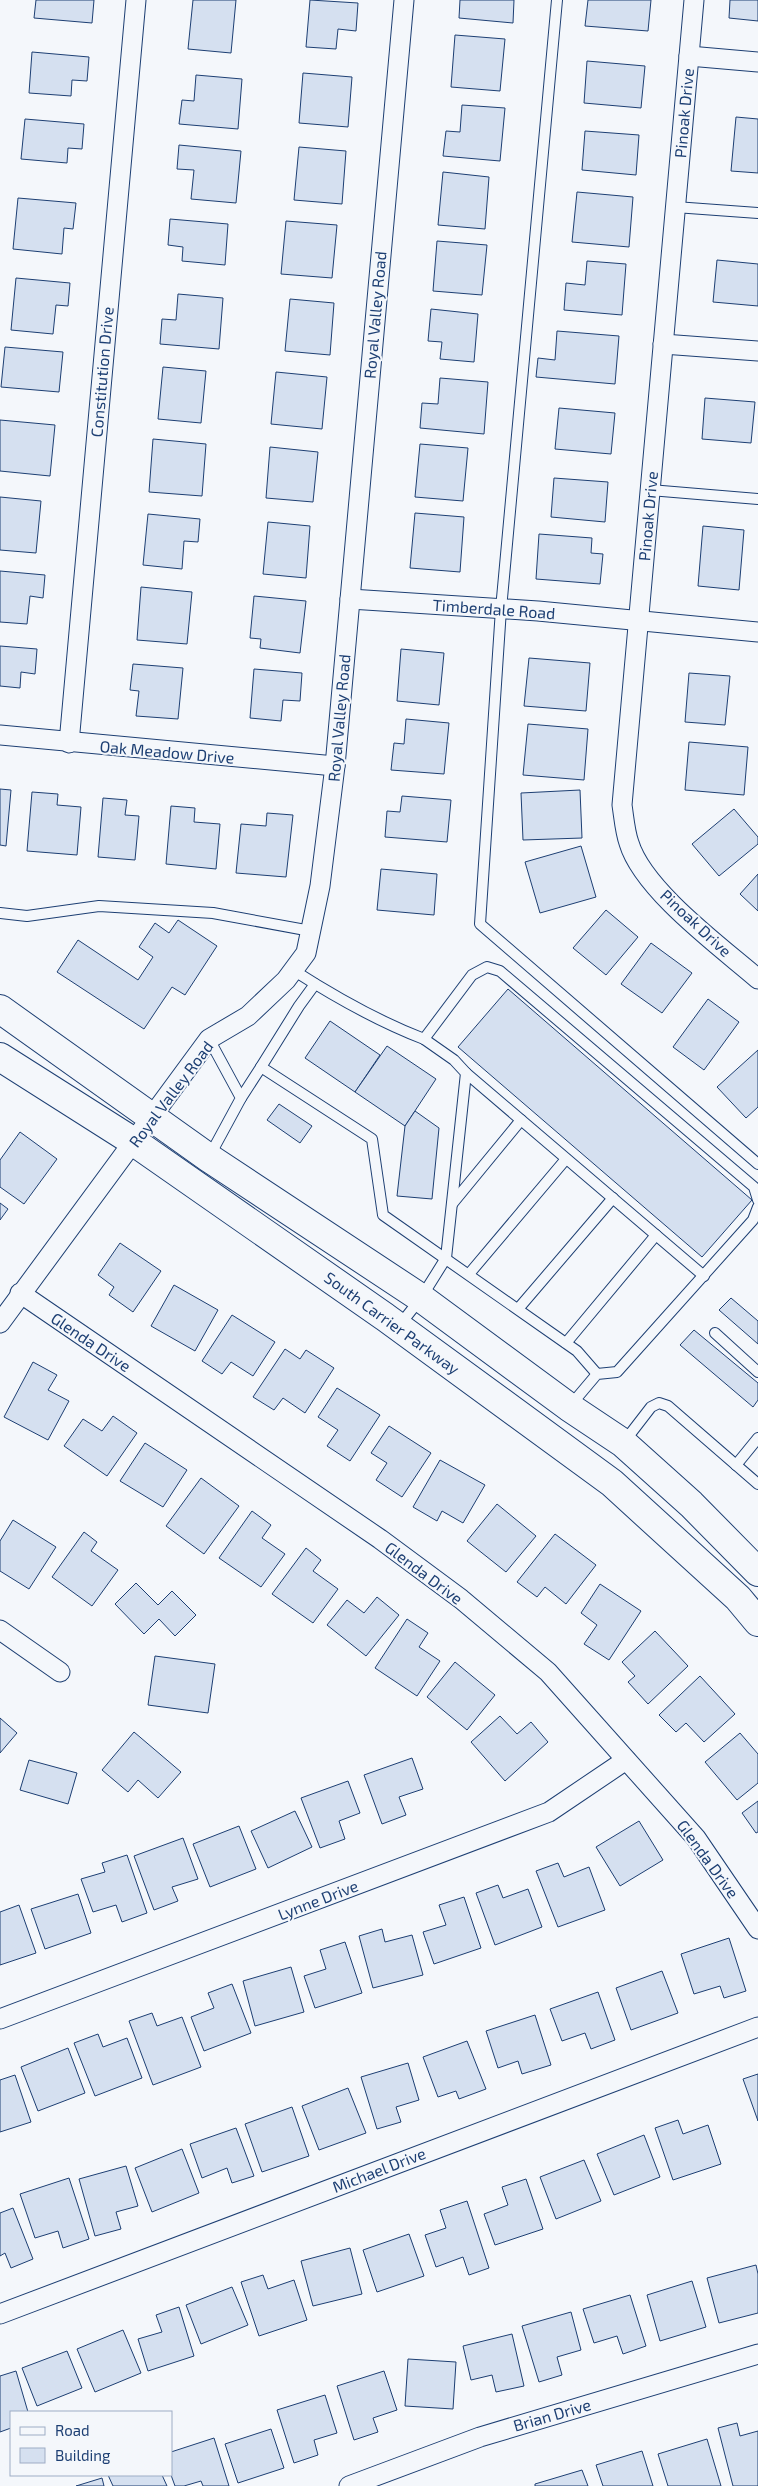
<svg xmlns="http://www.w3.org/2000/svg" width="758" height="2486" viewBox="0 0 758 2486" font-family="'Exo 2',sans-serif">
  <rect width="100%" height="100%" fill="#f4f7fb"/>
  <g fill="#d5e0f0" stroke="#1d3f73">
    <polygon points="36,0 94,0 92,23 34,18"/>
    <polygon points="193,0 236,0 231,53 188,49"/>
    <polygon points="310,0 358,3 356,31 338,29 336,49 306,47"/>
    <polygon points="460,0 514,0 513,23 459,18"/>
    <polygon points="588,0 651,0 648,31 585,26"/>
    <polygon points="730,0 758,0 758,21 729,18"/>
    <polygon points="455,35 505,39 500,91 451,87"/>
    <polygon points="32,52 89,57 87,81 72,80 71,96 29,93"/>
    <polygon points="587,61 645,66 641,108 584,103"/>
    <polygon points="303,73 352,77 348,127 299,123"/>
    <polygon points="196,75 242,79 238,129 179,124 182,100 194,101"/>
    <polygon points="462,105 505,108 500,161 443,156 446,131 460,132"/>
    <polygon points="736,117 758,119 758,173 731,171"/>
    <polygon points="25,119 84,124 82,149 68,148 67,163 21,159"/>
    <polygon points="585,131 639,135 636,175 582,170"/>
    <polygon points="179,145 241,151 236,203 191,199 194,170 177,169"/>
    <polygon points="299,147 346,151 342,204 294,200"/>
    <polygon points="443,172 489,177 485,229 438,225"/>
    <polygon points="577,192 633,197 629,247 572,242"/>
    <polygon points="18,198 76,203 73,229 64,228 62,254 13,249"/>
    <polygon points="170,219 228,224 225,265 182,261 183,247 168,245"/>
    <polygon points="286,221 337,225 332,278 281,274"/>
    <polygon points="437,241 487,245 482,295 433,291"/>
    <polygon points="717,260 758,264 758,306 713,302"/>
    <polygon points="587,261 626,264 622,315 564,310 566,283 585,285"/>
    <polygon points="16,278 70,283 68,306 56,305 53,334 11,330"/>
    <polygon points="178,294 223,298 219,349 160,344 162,319 176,320"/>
    <polygon points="290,299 334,303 330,355 285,351"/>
    <polygon points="431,309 478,314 474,362 440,359 442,342 428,341"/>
    <polygon points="557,331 619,336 615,384 536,377 538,358 555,360"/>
    <polygon points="5,347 63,352 59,392 1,387"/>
    <polygon points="163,367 206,371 201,423 158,419"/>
    <polygon points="276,372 327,377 322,429 271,424"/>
    <polygon points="440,378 488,382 484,434 420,428 422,403 438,404"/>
    <polygon points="705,398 755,402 751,443 702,439"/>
    <polygon points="559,408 615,413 611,454 555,449"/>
    <polygon points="0,420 55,425 50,476 0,471"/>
    <polygon points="153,439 206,444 202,496 149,492"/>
    <polygon points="420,444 468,448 463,501 415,497"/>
    <polygon points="270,447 318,452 313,502 266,498"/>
    <polygon points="554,478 608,482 605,522 551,517"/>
    <polygon points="0,497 41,501 36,553 0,550"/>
    <polygon points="415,513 464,517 460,572 410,568"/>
    <polygon points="148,514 200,519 198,542 184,541 182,569 143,565"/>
    <polygon points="268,522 310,526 306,578 263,574"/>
    <polygon points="703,526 744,530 739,590 698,586"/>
    <polygon points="539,534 592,538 591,553 603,554 600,584 536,579"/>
    <polygon points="0,571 45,575 43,598 30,596 27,624 0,622"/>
    <polygon points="141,587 192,592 187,644 137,640"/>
    <polygon points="254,596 306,601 300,653 260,648 261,639 250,638"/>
    <polygon points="0,646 37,649 35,674 21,672 20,688 0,686"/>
    <polygon points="401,649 444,653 439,705 397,701"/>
    <polygon points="529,658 590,663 586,711 524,706"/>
    <polygon points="133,664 183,668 178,719 136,716 139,691 130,690"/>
    <polygon points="254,669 302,673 300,701 283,700 281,721 250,718"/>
    <polygon points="689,673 730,676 725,725 685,722"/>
    <polygon points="406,719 449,723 444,774 391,770 394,743 404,744"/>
    <polygon points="528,724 588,729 584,780 523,775"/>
    <polygon points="689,742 748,747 744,795 685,790"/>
    <polygon points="0,789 11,790 6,846 0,845"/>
    <polygon points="580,790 582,838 523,840 521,793"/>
    <polygon points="32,792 58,794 57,805 81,807 77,855 27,851"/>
    <polygon points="402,796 451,800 447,842 385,837 387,811 400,812"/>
    <polygon points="103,798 127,800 125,815 139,816 135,860 98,857"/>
    <polygon points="171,806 195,808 194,822 220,824 216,869 166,864"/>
    <polygon points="734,809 758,837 758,844 719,876 692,844"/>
    <polygon points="267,813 293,815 286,877 236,873 241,824 266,826"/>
    <polygon points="581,846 596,897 540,913 525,862"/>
    <polygon points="381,869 437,874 434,915 377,910"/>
    <polygon points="758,874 758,911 740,894"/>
    <polygon points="606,910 638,937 606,975 573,948"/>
    <polygon points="178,920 217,946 185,995 172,987 144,1029 57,972 78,940 138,980 153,957 139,947 155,923 169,933"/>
    <polygon points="651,943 692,973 662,1013 621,984"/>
    <polygon points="508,989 752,1200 702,1257 458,1047"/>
    <polygon points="708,999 739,1022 704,1070 673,1047"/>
    <polygon points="330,1021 380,1055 355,1092 305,1058"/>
    <polygon points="387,1046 436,1079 405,1126 355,1092"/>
    <polygon points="758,1050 758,1107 746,1118 717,1087"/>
    <polygon points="279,1104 312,1126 300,1143 267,1120"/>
    <polygon points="415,1111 439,1128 432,1199 397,1196 405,1126"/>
    <polygon points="20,1132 57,1159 24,1204 0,1187 0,1160"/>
    <polygon points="0,1203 8,1209 0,1220"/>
    <polygon points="120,1243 161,1271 133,1312 109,1295 114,1287 98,1275"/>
    <polygon points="174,1285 218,1310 195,1351 151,1326"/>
    <polygon points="731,1298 758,1321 758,1344 719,1310"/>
    <polygon points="232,1315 275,1342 253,1376 231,1362 222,1374 202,1361"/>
    <polygon points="694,1330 758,1383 758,1400 753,1407 680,1345"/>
    <polygon points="285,1349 300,1359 306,1350 334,1368 305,1413 283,1398 274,1410 253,1397"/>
    <polygon points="33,1362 57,1375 48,1390 69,1401 48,1440 4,1417"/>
    <polygon points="337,1388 380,1415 350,1461 327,1446 338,1430 318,1417"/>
    <polygon points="113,1416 137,1433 107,1476 64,1446 83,1419 102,1431"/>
    <polygon points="389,1426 431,1453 402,1497 376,1480 387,1463 371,1453"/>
    <polygon points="145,1443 187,1470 163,1507 120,1481"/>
    <polygon points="440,1460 485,1485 463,1523 442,1511 437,1521 413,1507"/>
    <polygon points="201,1478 239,1506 204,1554 166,1526"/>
    <polygon points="497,1504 536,1536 506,1572 467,1541"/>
    <polygon points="252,1511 271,1525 262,1538 285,1554 261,1587 219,1558"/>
    <polygon points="13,1520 56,1547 29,1589 0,1571 0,1541"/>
    <polygon points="84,1532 97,1542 91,1551 118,1570 92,1606 52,1577"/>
    <polygon points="555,1534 596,1565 566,1604 545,1587 537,1597 517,1582"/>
    <polygon points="306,1548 321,1560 313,1571 338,1589 313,1623 272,1594"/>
    <polygon points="136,1583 158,1605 172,1591 196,1615 175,1636 159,1619 144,1634 115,1604"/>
    <polygon points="600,1584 641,1611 609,1660 584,1644 597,1625 581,1613"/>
    <polygon points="377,1597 399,1615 366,1656 327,1625 347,1600 364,1613"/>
    <polygon points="407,1619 428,1633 419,1647 440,1661 417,1696 375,1668"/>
    <polygon points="655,1631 688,1666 648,1704 628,1682 635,1676 622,1662"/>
    <polygon points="155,1656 215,1664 208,1713 148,1705"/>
    <polygon points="455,1662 495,1695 467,1730 427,1697"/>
    <polygon points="700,1676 735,1714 704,1742 686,1723 676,1732 659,1715"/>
    <polygon points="500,1716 517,1734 531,1722 548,1742 505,1781 471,1742"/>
    <polygon points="0,1718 17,1733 0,1753"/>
    <polygon points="134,1732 181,1772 158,1798 138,1780 128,1792 102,1770"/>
    <polygon points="740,1733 758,1754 758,1783 737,1800 705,1762"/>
    <polygon points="412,1758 423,1789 399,1797 406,1815 382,1824 364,1775"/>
    <polygon points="29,1760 77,1773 68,1804 20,1790"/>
    <polygon points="348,1781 360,1813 339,1821 345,1839 320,1848 301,1798"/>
    <polygon points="758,1801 758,1832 756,1833 742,1813"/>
    <polygon points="295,1811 312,1847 268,1868 251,1831"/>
    <polygon points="639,1821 663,1860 620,1886 596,1847"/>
    <polygon points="239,1826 256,1869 210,1887 193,1844"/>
    <polygon points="183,1838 198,1879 172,1887 178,1901 154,1910 134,1856"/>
    <polygon points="127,1855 147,1913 122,1922 116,1905 93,1912 81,1879 105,1872 102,1863"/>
    <polygon points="558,1863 564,1877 589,1867 605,1910 558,1927 536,1871"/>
    <polygon points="498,1885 503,1898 528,1889 542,1927 495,1945 476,1893"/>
    <polygon points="78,1894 91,1933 45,1949 31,1909"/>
    <polygon points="464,1897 481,1948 434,1964 423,1932 446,1925 439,1905"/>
    <polygon points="19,1905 36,1953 0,1965 0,1912"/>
    <polygon points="382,1929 385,1942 412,1935 423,1975 373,1988 359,1936"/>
    <polygon points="729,1938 746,1991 724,1998 720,1986 694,1994 681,1954"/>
    <polygon points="345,1942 362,1993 315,2008 304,1976 326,1969 320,1950"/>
    <polygon points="291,1967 304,2012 255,2026 243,1981"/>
    <polygon points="662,1971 678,2013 631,2030 616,1988"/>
    <polygon points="232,1984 251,2033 204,2051 191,2017 214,2008 208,1993"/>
    <polygon points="598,1992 615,2040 591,2049 585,2033 562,2041 550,2009"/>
    <polygon points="152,2013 157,2026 182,2017 201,2067 153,2085 129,2021"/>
    <polygon points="535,2015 551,2065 522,2074 518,2061 498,2068 486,2031"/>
    <polygon points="98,2034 103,2047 127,2038 142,2078 95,2096 74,2043"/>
    <polygon points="467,2041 486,2089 459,2099 456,2091 438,2097 423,2057"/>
    <polygon points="68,2048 85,2093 38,2111 21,2067"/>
    <polygon points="408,2063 419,2100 396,2107 401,2122 377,2129 361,2077"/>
    <polygon points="758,2074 758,2121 743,2079"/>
    <polygon points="15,2075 31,2122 0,2132 0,2080"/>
    <polygon points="348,2088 366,2133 319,2150 302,2106"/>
    <polygon points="292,2107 309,2156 262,2172 245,2124"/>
    <polygon points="678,2120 683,2134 708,2125 721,2164 673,2180 655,2128"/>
    <polygon points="236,2128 254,2176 232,2183 227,2168 202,2178 190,2144"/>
    <polygon points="644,2135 660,2177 614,2195 597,2154"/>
    <polygon points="182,2149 199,2193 152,2212 135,2168"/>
    <polygon points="584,2160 601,2201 556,2219 540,2177"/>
    <polygon points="126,2166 138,2206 116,2212 121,2229 95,2236 79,2179"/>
    <polygon points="69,2178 89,2239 63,2248 58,2231 35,2238 20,2194"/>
    <polygon points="526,2179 543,2229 495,2245 484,2214 508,2205 502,2187"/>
    <polygon points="467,2201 489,2268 469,2275 463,2257 436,2267 425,2235 446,2228 440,2210"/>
    <polygon points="13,2208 33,2259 11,2268 5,2253 0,2256 0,2213"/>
    <polygon points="409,2234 424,2276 377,2292 363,2250"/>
    <polygon points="350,2248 362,2294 313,2306 301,2261"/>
    <polygon points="756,2265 758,2274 758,2313 719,2323 707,2278"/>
    <polygon points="263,2275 268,2289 294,2280 307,2320 259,2336 241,2282"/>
    <polygon points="692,2281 706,2327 660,2341 647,2295"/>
    <polygon points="232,2287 248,2325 201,2344 186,2305"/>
    <polygon points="630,2295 646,2346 623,2354 617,2336 594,2343 583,2309"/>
    <polygon points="179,2307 194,2356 148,2371 138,2339 162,2332 156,2315"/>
    <polygon points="571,2312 581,2350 557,2357 562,2375 539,2382 522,2326"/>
    <polygon points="123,2330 141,2373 95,2392 77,2349"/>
    <polygon points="512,2334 524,2386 496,2392 492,2375 471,2380 463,2346"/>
    <polygon points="67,2351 82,2388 37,2406 22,2368"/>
    <polygon points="408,2359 456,2362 453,2409 405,2406"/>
    <polygon points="16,2371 28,2412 11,2412 11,2428 0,2432 0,2376"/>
    <polygon points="384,2371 397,2410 373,2418 378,2432 354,2440 337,2386"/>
    <polygon points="325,2395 337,2433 314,2440 318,2455 294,2463 277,2410"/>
    <polygon points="737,2423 740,2436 758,2431 758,2486 733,2486 718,2428"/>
    <polygon points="271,2429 284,2468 238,2483 225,2444"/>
    <polygon points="214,2438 229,2486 203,2486 201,2481 184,2486 175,2486 171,2475 171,2452"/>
    <polygon points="707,2439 721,2486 668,2486 658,2454"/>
    <polygon points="642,2451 653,2486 603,2486 596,2465"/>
    <polygon points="582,2470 588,2486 535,2486 535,2484"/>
    <polygon points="108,2475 162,2475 167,2486 113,2486"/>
    <polygon points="102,2478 104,2486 76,2486"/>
  </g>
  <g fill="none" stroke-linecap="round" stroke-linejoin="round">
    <defs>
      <g id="service">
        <polyline points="557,0 501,609 480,924 758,1164"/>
        <polyline points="675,207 758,213"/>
        <polyline points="650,490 758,499"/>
        <polyline points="0,913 27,916 99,906 213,913 311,931"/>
        <path d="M293 970C335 997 377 1021 424 1039L472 975 487 967 500 971 754 1187 758 1200"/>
        <polyline points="209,1039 241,1098 209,1157"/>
        <polyline points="261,1067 299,1006 315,984"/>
        <polyline points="466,1073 704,1276"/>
        <polyline points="241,1098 261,1067 372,1139 383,1215 577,1351 597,1374"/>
        <polyline points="452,1204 521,1120"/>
        <polyline points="469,1274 566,1159"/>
        <polyline points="518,1309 613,1198"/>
        <polyline points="399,1326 421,1298 446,1258 466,1073 454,1060 424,1039"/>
        <polyline points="715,1333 758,1372"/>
        <polyline points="566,1343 656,1235"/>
        <polyline points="570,1406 597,1374 617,1372 753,1220 758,1207"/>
        <polyline points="624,1442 651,1407 659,1403 668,1406 758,1484"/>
        <polyline points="736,1465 758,1438"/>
      </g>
      <g id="minor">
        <path d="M694 0 622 805C624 818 625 832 629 843 643 890 721 947 758 979"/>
        <polyline points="689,56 758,62"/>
        <polyline points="663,344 758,351"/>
        <polyline points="350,599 538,611 758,632"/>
        <polyline points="0,735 335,766"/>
        <polyline points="69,743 136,0"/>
        <polyline points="20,1293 380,1539 461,1599 548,1672 696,1838 758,1929"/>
        <polyline points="0,1323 209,1039 248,1016 286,980 306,953 320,886 335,766 404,0"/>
        <polyline points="0,1630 60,1672"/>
        <polyline points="0,2019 549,1812 626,1760"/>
        <polyline points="0,2314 758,2027"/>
        <polyline points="349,2486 480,2437 758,2354"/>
      </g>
      <g id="secondary">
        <polyline points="0,1009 209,1158 421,1298 569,1407 623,1443 691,1504 758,1572"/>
        <polyline points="0,1057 134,1142 385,1317 612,1483 738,1598 758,1622"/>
      </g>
    </defs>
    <use href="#service" stroke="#1d3f73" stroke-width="12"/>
    <use href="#minor" stroke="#1d3f73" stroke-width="21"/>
    <use href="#secondary" stroke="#1d3f73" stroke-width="30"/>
    <use href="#service" stroke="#f4f7fb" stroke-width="10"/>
    <use href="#minor" stroke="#f4f7fb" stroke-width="19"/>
    <use href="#secondary" stroke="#f4f7fb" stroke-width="28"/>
  </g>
  <g text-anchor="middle" stroke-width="4" stroke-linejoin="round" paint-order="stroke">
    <g font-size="16" fill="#1d3f73" stroke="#f4f7fb">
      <text transform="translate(684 113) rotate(-85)" y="6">Pinoak Drive</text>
      <text transform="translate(375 315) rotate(-85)" y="6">Royal Valley Road</text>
      <text transform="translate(102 372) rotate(-85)" y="6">Constitution Drive</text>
      <text transform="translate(648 516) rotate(-85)" y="6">Pinoak Drive</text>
      <text transform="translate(494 609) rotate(4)" y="6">Timberdale Road</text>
      <text transform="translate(339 718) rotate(-85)" y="6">Royal Valley Road</text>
      <text transform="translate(167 752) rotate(5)" y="6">Oak Meadow Drive</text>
      <text transform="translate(696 923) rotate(43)" y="6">Pinoak Drive</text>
      <text transform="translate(171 1094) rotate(-53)" y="6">Royal Valley Road</text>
      <text transform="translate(392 1323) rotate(36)" y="6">South Carrier Parkway</text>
      <text transform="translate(91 1342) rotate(34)" y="6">Glenda Drive</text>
      <text transform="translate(424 1573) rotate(37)" y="6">Glenda Drive</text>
      <text transform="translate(708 1859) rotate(54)" y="6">Glenda Drive</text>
      <text transform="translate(318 1900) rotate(-21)" y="6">Lynne Drive</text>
      <text transform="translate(379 2170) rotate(-21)" y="6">Michael Drive</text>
      <text transform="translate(552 2415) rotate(-16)" y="6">Brian Drive</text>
    </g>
  </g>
  <rect x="10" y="2411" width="162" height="65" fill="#f4f7fb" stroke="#9eadc5"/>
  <rect x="20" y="2427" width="25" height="8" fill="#f4f7fb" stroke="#9eadc5"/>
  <text x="55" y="2436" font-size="15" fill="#1d3f73">Road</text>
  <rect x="20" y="2448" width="25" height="15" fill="#d5e0f0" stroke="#9eadc5"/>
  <text x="55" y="2461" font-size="15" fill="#1d3f73">Building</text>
</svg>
